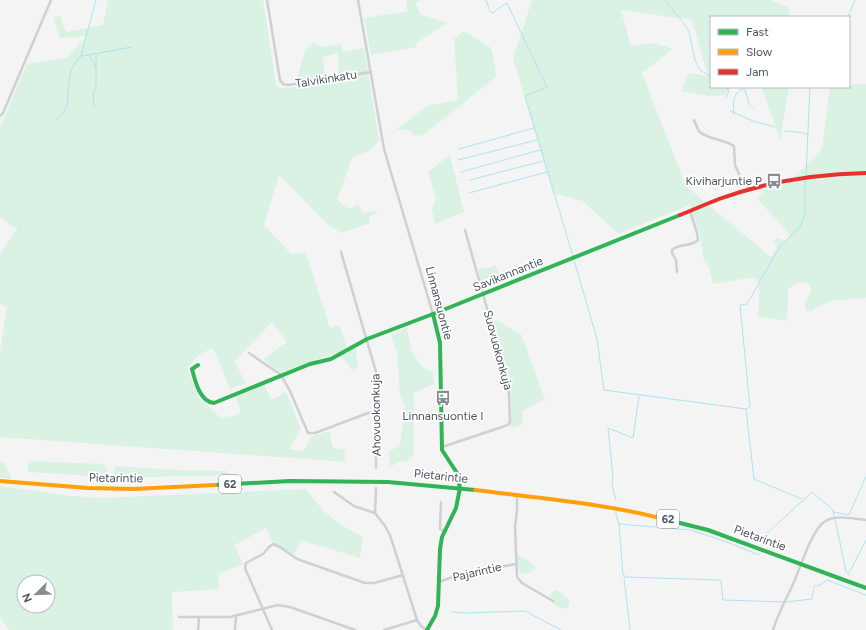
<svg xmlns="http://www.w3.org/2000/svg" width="866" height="630" viewBox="0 0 866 630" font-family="Figtree,sans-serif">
  <rect width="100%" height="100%" fill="#f4f4f4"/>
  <g fill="#d9f2e3" fill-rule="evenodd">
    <polygon points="108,0 263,0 276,85 280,88 295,87 339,78 338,53 323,57 325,77 296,82 305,50 313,42 321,47 341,43 343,52 364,48 379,141 369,151 352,158 337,200 349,209 358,204 364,213 379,210 369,218 370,223 341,233 326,223 279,175 264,225 291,254 306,253 330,328 339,325 348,351 355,348 358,364 354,373 342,357 332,354 281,373 263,359 287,342 272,322 235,361 245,383 230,389 213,348 200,354 187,368 199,398 209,406 220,418 237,415 241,411 235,396 264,384 271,400 286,392 301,429 289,449 303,452 311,437 329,431 333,448 344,449 346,462 0,437 0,352 7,307 0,304 0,254 17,229 0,217 0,127 27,64 66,58 87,36 60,38 53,17 60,16 66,32 103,25"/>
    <polygon points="406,0 421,0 416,3 415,1 420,14 447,23 416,43 417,47 371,55 364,18 407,11"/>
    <polygon points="532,0 771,0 789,8 789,17 711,17 711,87 733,87 724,95 709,96 682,91 688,73 708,76 692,20 621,10 631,46 655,43 673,49 642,73 686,186 771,257 777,248 774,243 776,238 787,241 789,233 758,200 763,190 787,184 822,149 830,87 849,87 849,85 866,84 866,298 830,301 819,307 815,307 813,311 806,311 805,304 811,290 809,284 799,282 788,289 787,321 757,316 759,304 759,282 754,277 713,284 707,262 704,261 700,236 690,205 618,234 583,201 553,193 513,58"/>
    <polygon points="464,31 491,48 494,59 496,77 423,135 416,136 408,130 399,130 389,135 427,106 458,100 454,39"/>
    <polygon points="756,87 789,87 780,140 762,88"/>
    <polygon points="450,155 464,212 435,224 432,209 436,199 428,172"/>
    <polygon points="495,265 504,281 484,290 478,269 489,268"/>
    <path d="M494 319 521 334 546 402 542 400 523 411 522 424 515 428 510 427C516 391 502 356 493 321Z"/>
    <polygon points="407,328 412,352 421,366 433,373 434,384 414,393 413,456 407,461 399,462 390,467 389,451 400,446 405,404 400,396 397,353 391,335"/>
    <polygon points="0,461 3,461 12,479 0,478"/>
    <polygon points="30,461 103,464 108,470 104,477 29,472 27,467"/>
    <polygon points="116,466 175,470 226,471 231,475 114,478 114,472"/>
    <path d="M0 486 62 495 101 498 306 489 324 512 343 526 363 537 360 558 301 540 294 555 272 542 266 528 235 545 243 564 218 574 219 589 172 592 173 630H9L0 617ZM24 582H48V606H24Z"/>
    <path d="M516 555H519L535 566V569C519 581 517 570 516 555Z"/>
    <path d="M555 590C562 593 567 596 570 602L568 608C559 610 555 605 549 599L551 593Z"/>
  </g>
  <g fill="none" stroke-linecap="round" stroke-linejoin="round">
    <g stroke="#aee2f0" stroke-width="1">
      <polyline points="486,0 490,11 492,13 507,3 547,87 525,96 573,256"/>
      <polyline points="666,2 683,22 689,32 695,60 700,70 711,77"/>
      <polyline points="848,17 855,0"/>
      <polyline points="89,55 96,67"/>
      <polyline points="82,56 132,47"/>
      <polyline points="726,87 729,91 726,98"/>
      <polyline points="94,106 93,94 96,86 96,54"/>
      <polyline points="730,111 753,121 775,127"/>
      <path d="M734 114C733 104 732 93 743 89L745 90 749 104 753 108"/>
      <path d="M57 119C71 110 67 95 69 81 70 71 74 63 81 56L96 0"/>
      <polyline points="785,131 798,132 807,134"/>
      <polyline points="459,149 534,128"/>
      <polyline points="458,160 537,140"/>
      <polyline points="461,172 540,150"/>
      <polyline points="806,175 810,87"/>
      <polyline points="470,180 543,161"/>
      <polyline points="469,193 547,172"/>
      <polyline points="794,233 801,225 805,212 805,180"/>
      <polyline points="574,260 597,339 604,390 746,409 750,407 740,305 747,304 780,246 793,234"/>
      <polyline points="746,409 754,479 802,499"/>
      <polyline points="616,500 612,486 613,477 608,428 633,438 639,396"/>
      <polyline points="616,511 616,515 619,524 623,575 625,576"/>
      <polyline points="834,512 849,515 866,476"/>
      <polyline points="619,524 691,530 727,542 759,555"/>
      <polyline points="762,538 812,492 833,510 846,571 849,575"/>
      <polyline points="849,573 866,540"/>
      <polyline points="786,602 812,599 814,586 820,585 827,580 866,595"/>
      <polyline points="452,612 466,613 525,611 561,630"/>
      <polyline points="630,630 624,578 625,577 719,580 721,581 723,600 783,602"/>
    </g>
    <g stroke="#ced0d2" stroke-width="2.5">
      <polyline points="267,0 280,80 283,84 288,85 371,72"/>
      <polyline points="358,0 384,149 433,314"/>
      <polyline points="0,116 3,113 51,0"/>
      <path d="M694 120C696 124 697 129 700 132 707 139 724 139 734 146L735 165 740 176 750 190"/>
      <polyline points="341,252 376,372 376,468"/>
      <path d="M677 272 676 260 672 253V250C679 243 691 247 698 240L697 233 690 211"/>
      <polyline points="249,353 281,375 290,391 308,433 315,433 368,413 376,411"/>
      <polyline points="442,447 505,426 509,424 510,421 509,395 506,376 465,230"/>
      <polyline points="376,488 375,513 385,526 390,535 417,620 421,626 427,630"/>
      <polyline points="334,492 354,506 375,513"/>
      <polyline points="517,496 517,511 515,526 517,577 522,583 553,601"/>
      <polyline points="441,502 440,528 440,529 444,531"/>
      <polyline points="439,582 458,575 516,564"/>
      <polyline points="179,617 230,617 278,605 290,607 355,630"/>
      <polyline points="198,630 199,618"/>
      <polyline points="235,630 236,615"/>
      <polyline points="272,630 245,568 246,563 263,554 269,547 273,544 280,547 297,559 365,583 374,583 403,575"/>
      <polyline points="384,630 417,620"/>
      <path d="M773 630C778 613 787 598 794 582 800 568 812 530 824 522 834 514 854 519 866 520"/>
    </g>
    <g stroke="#30b455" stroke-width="4">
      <path d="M198 365 192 369C195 381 200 402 214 403L310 364 331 359 367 339 433 314 680 215"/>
      <polyline points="215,485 290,481 388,482 475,490"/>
      <polyline points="664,519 708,530 866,588"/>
      <polyline points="427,630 435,616 438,606 440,549 442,537 456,508 460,488 457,473 442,450 440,343 433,314"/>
    </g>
    <g stroke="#ff9f0a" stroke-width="4">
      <polyline points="0,481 88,488 134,489 215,485"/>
      <path d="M475 490C538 498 602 503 664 519"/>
    </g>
    <path stroke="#e5322d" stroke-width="4" d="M680 215C693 210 706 204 719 199 766 182 817 174 866 173"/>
  </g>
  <defs>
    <symbol id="bus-bare" viewBox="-9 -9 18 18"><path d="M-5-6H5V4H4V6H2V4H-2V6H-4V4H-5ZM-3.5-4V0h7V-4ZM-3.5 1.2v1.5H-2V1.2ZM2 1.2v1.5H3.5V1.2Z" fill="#868d94" stroke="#fff" stroke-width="2.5" paint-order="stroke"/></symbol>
  </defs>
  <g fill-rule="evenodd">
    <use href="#bus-bare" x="763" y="170" width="22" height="22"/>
    <use href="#bus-bare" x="432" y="387" width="22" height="22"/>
  </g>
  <g text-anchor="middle" stroke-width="3.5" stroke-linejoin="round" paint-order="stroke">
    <g fill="#fff" stroke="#808990" stroke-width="1">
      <rect x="219" y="475" width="22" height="18" rx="3"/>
      <rect x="657" y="510" width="22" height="18" rx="3"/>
    </g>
    <g font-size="11" font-weight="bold" fill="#4a5661">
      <text x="230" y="488">62</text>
      <text x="668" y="523">62</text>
    </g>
    <g font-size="12" fill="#4a5661" stroke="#fff">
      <text transform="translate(326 79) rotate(-9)" y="4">Talvikinkatu</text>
      <text transform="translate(508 274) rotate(-22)" y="4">Savikannantie</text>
      <text transform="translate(439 303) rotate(75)" y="4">Linnansuontie</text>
      <text transform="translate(498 350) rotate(75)" y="4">Suovuokonkuja</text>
      <text transform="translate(376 415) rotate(-91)" y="4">Ahovuokonkuja</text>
      <text transform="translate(441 476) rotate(6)" y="4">Pietarintie</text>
      <text transform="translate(116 478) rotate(1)" y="4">Pietarintie</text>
      <text transform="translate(760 538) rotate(20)" y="4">Pietarintie</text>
      <text transform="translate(477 572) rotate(-13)" y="4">Pajarintie</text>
    </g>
    <g font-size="12" fill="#4a5661" stroke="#fff" text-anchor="end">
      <text x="762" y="185">Kiviharjuntie P</text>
      <text x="443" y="420" text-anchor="middle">Linnansuontie I</text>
    </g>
  </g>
  <rect x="710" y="16" width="140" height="72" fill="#ffffff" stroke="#b7bbc0"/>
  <rect x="718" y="29" width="20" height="6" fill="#30b455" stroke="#b7bbc0"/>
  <text x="746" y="36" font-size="12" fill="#4a5661">Fast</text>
  <rect x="718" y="49" width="20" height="6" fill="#ff9f0a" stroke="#b7bbc0"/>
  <text x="746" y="56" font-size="12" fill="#4a5661">Slow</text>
  <rect x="718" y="69" width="20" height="6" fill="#e5322d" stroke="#b7bbc0"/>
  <text x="746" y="76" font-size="12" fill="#4a5661">Jam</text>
  <g transform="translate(36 594) rotate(247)"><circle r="19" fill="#ffffff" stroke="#b7bbc0"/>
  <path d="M0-3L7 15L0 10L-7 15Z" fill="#868d94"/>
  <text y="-6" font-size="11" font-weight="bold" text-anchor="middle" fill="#4a5661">N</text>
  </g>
</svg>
